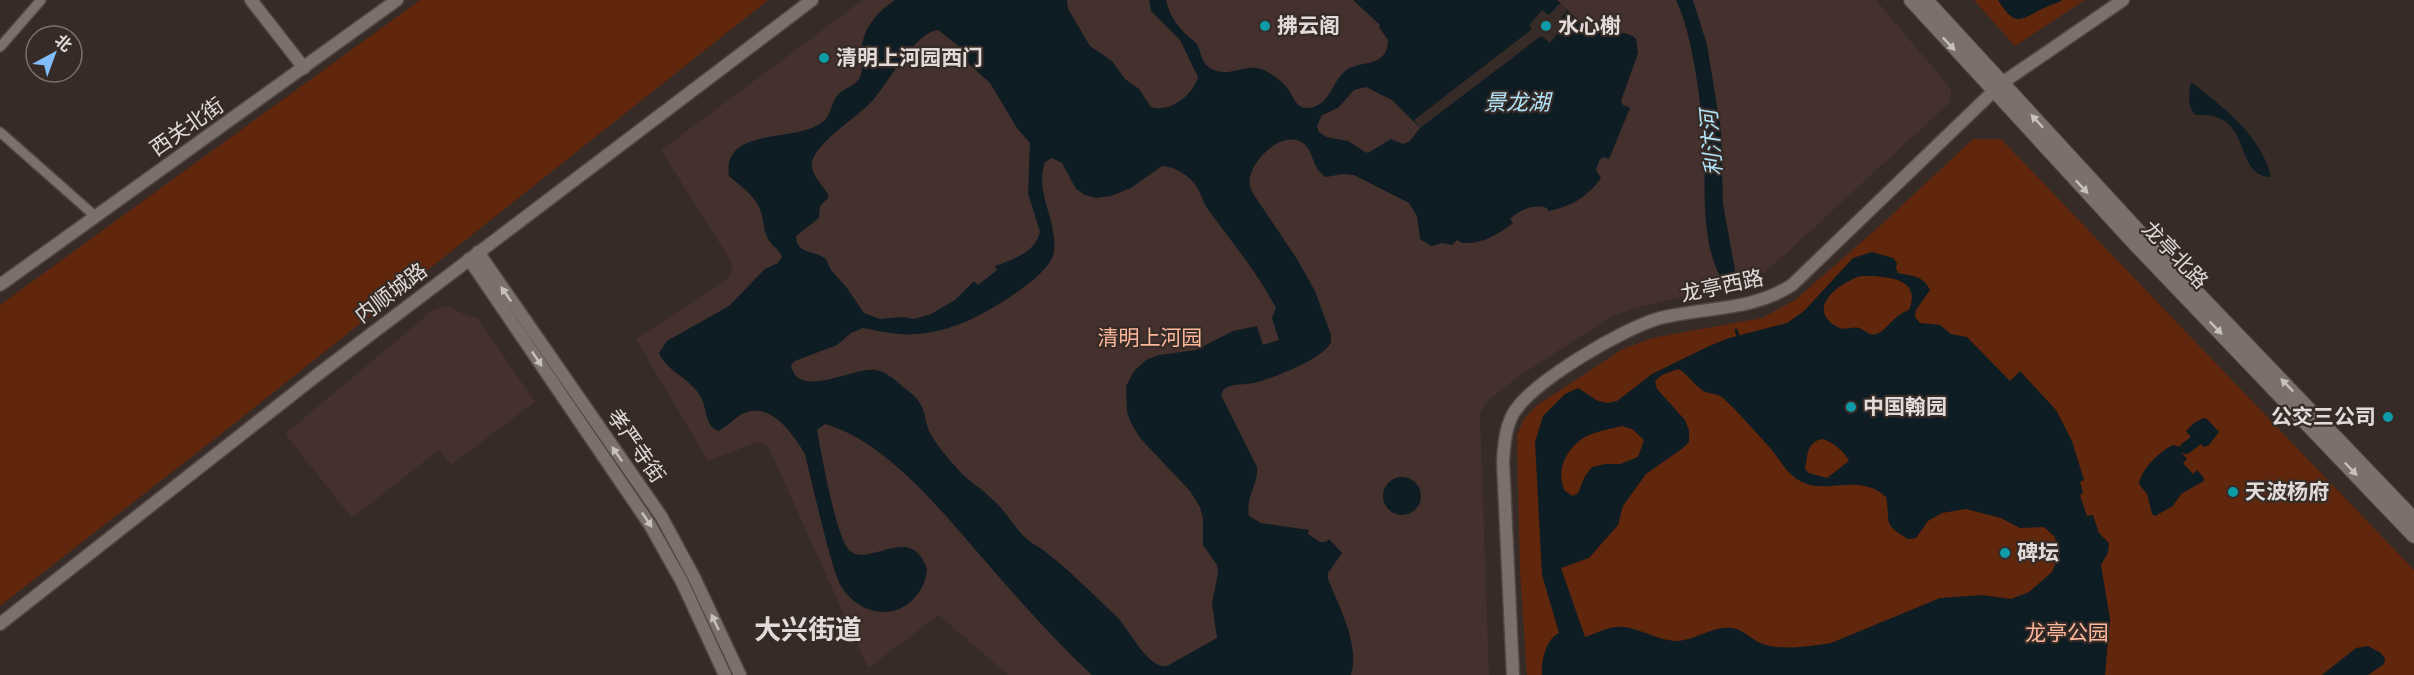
<svg xmlns="http://www.w3.org/2000/svg" width="2414" height="675" viewBox="0 0 2414 675" font-family="'Open Sans','Noto Sans SC',sans-serif">
  <rect width="100%" height="100%" fill="#362b27"/>
  <g fill="#44302d">
    <polygon points="863,0 1876,0 1951,89 1951,94 1948,104 1767,271 1739,285 1634,308 1609,318 1518,377 1486,402 1480,414 1489,675 1008,675 939,615 868,668 768,446 758,442 708,461 636,339 728,278 732,271 730,260 661,150"/>
    <polygon points="447,306 468,316 477,317 535,402 451,465 439,450 352,518 285,434 433,310"/>
  </g>
  <g fill="#60270c">
    <polygon points="420,0 768,0 226,430 0,606 0,305"/>
    <polygon points="1974,0 2085,0 2015,46"/>
    <polygon points="1973,139 2001,139 2414,570 2414,675 1527,675 1520,571 1517,435 1524,419 1536,406 1623,349 1652,338 1762,318 1795,300 1880,226"/>
  </g>
  <g fill="#0e1c23" fill-rule="evenodd">
    <path d="M895 0H1067L1068 9 1090 46 1112 61 1125 79 1139 89 1151 107C1170 113 1193 95 1198 77L1180 40 1151 11 1149 0H1166C1169 16 1181 32 1194 41 1202 47 1199 61 1210 68 1232 81 1247 57 1271 74 1277 78 1284 83 1288 89 1293 96 1296 108 1306 108 1329 108 1331 84 1344 72 1357 59 1388 70 1388 40L1379 27 1380 25 1353 0H1557C1569 10 1583 30 1599 33 1612 36 1625 28 1636 39L1638 53 1621 101 1623 105 1630 108 1609 159 1603 157 1599 161 1596 170 1601 178C1588 197 1570 207 1548 211L1547 208C1534 204 1520 209 1510 219L1513 223C1497 235 1483 244 1462 243L1457 240 1452 245 1442 243 1431 246 1420 239 1417 216 1409 203 1354 175 1343 174 1326 177C1310 168 1315 147 1299 141 1279 133 1253 160 1250 177 1248 184 1251 189 1254 195L1297 259 1315 291 1331 335V342C1324 359 1273 378 1254 383 1245 385 1234 383 1226 388 1222 390 1223 391 1221 395L1257 467C1259 483 1245 497 1249 516L1261 523 1309 530 1308 534 1320 542H1326L1329 539 1342 553 1328 573V579C1339 607 1360 644 1351 675H1092C1054 640 1020 601 986 562 945 515 887 441 825 424L817 430C821 452 836 537 849 550 869 569 911 521 927 569 926 586 915 602 899 609 876 618 851 605 840 584 834 572 831 557 827 544 819 514 812 484 805 454 793 434 770 400 742 414 733 419 727 427 718 431 706 426 707 413 703 402 695 379 668 374 659 353L667 341 729 306 765 269 778 263 782 257C779 249 772 246 768 239 763 229 764 217 759 207 753 194 739 185 729 176 722 126 794 143 821 123 832 116 830 105 837 96 844 87 857 87 861 75 863 68 861 59 861 52 863 28 876 13 895 0ZM938 30 961 48 969 64 990 83 1017 128 1030 143 1028 193 1040 232C1035 253 1013 259 995 266L997 270 978 285 974 281 955 300 931 314 914 319 903 317 880 319 864 313 847 288 831 270 826 259C815 250 796 255 796 236L819 218 820 206 828 198V194C823 186 810 174 812 162 816 142 859 116 873 100 888 83 915 32 938 30ZM1366 87 1392 100 1420 128 1410 141 1403 144 1391 139 1368 153 1365 152 1348 141 1326 137 1319 132 1317 126 1322 115 1338 108 1354 90ZM1052 158 1062 163 1076 189 1085 195 1096 198 1111 196 1131 188 1162 166C1173 166 1187 174 1194 183 1200 190 1202 200 1207 208 1231 241 1257 272 1276 308L1272 318 1279 340 1263 345 1257 326 1233 331 1196 350 1159 355 1146 360 1134 371 1126 386 1127 412 1131 423 1140 438 1190 491 1200 507 1203 518V545L1217 565 1218 573 1212 604 1217 638 1167 666C1148 669 1131 632 1118 618 1095 596 1071 572 1047 553 1041 548 1034 545 1028 540 1014 528 1006 511 992 499 980 487 965 479 955 466 946 456 936 444 930 433 926 424 925 415 922 407 918 398 910 392 903 387 896 380 886 372 876 370 855 366 797 401 791 365L795 361 837 345 851 333 863 328C880 331 899 336 917 334 936 333 957 326 974 318 994 308 1051 275 1054 252 1058 221 1034 193 1045 162Z"/>
    <path d="M1676 0H1693L1707 45 1721 130 1723 204 1735 270 1727 286C1699 252 1706 186 1704 144 1701 104 1693 35 1676 0Z"/>
    <path d="M1998 0H2063C2055 4 2047 6 2040 10 2018 22 2014 25 1998 0Z"/>
    <path d="M2191 82C2222 106 2262 136 2271 177 2231 176 2256 111 2195 115 2187 105 2189 94 2191 82Z"/>
    <path d="M1872 252 1893 258 1897 263 1896 268 1898 273C1911 276 1923 275 1930 290L1916 310 1915 317 1920 323 1940 325 1951 334 1967 337 2010 381 2020 371 2056 410 2072 441 2084 480 2080 482 2083 493 2080 495 2087 516 2093 515 2099 533 2109 543 2108 553 2101 565 2110 619 2105 675H1542C1541 661 1546 639 1559 633L1542 575 1535 442 1543 416 1565 394 1578 388 1598 401 1607 403 1617 401 1652 374 1707 347 1729 338 1787 323 1804 311 1853 258ZM1861 276C1882 276 1923 276 1909 310 1893 315 1886 332 1876 334 1869 336 1865 330 1859 328 1851 326 1845 332 1836 326 1805 308 1840 282 1861 276ZM1678 369C1688 374 1693 384 1702 390 1707 394 1714 393 1720 396 1729 401 1762 439 1771 449 1781 461 1787 475 1802 482 1826 495 1860 472 1886 497 1891 523 1881 523 1908 539L1916 538 1928 521 1942 513 1966 509 2001 518 2020 528 2044 527 2055 537 2059 555 2052 572 2029 592 2011 599 1982 595 1940 598 1831 643C1811 646 1783 651 1763 644 1751 640 1744 629 1731 628 1712 626 1696 640 1678 641 1657 642 1637 625 1616 627 1606 628 1594 634 1585 637L1561 568 1589 558 1618 525 1623 506 1646 474 1683 448 1689 442V430L1685 420 1657 389 1655 381 1662 375ZM1622 426 1632 429 1644 440 1638 457 1620 464H1605L1592 467 1585 476 1578 493 1573 496 1565 491C1555 472 1566 448 1585 437 1596 431 1610 429 1622 426ZM1822 439C1832 441 1845 452 1849 461L1827 478 1809 473 1805 469C1808 455 1806 443 1822 439Z"/>
    <polygon points="2203,418 2207,419 2219,432 2209,445 2204,447 2201,444 2198,446 2186,431 2194,423"/>
    <path d="M2173 445 2186 448 2182 453 2187 459 2183 463 2193 474 2197 470 2204 478V481L2181 494 2173 506 2155 516 2152 514 2147 494 2139 484C2141 469 2160 451 2173 445Z"/>
    <circle cx="1402" cy="496" r="19"/>
    <polygon points="2368,646 2381,653 2385,659 2384,664 2368,675 2322,675 2356,648"/>
  </g>
  <polygon fill="#362b27" points="1560,3 1568,10 1557,22 1563,27 1550,43 1541,36 1420,128 1414,120 1532,29 1529,25 1542,10 1549,15"/>
  <g fill="none" stroke-linecap="round" stroke-linejoin="round">
    <polyline stroke="#0e1c23" stroke-width="3" points="1736,330 1738,336"/>
    <polyline stroke="#0e1c23" stroke-width="12" points="2186,448 2194,442"/>
    <defs>
      <g id="minor">
        <polyline points="0,47 41,0"/>
        <polyline points="0,132 95,216"/>
      </g>
      <g id="tertiary">
        <polyline points="251,0 304,68"/>
        <polyline points="478,252 661,516 694,577 740,675"/>
        <polyline points="469,259 650,525 682,582 725,675"/>
        <polyline points="0,285 397,0"/>
        <polyline points="0,624 321,372 812,0"/>
        <path d="M1513 675 1503 462C1504 446 1505 429 1513 414 1531 382 1624 328 1660 318 1705 307 1752 311 1792 285L2002 83 2123 0"/>
      </g>
      <g id="secondary">
        <polyline points="1911,0 2135,244 2414,536"/>
        <polyline points="1926,0 2143,236 2414,519"/>
      </g>
    </defs>
    <use href="#minor" stroke="#504744" stroke-width="12"/>
    <use href="#tertiary" stroke="#504744" stroke-width="15"/>
    <use href="#secondary" stroke="#504744" stroke-width="16"/>
    <use href="#minor" stroke="#7b706b" stroke-width="9"/>
    <use href="#tertiary" stroke="#7b706b" stroke-width="12"/>
    <use href="#secondary" stroke="#7b706b" stroke-width="14"/>
  </g>
  <defs><path id="oneway-solid" d="M-6-.8H1V-3.2L6.5 0L1 3.2V.8H-6Z" transform="scale(1.5)"/></defs>
  <g fill="#c8c0bd">
    <use href="#oneway-solid" transform="translate(1949 44) rotate(47)"/>
    <use href="#oneway-solid" transform="translate(2037 121) rotate(-133)"/>
    <use href="#oneway-solid" transform="translate(2082 187) rotate(47)"/>
    <use href="#oneway-solid" transform="translate(506 294) rotate(-125)"/>
    <use href="#oneway-solid" transform="translate(2216 328) rotate(46)"/>
    <use href="#oneway-solid" transform="translate(537 359) rotate(56)"/>
    <use href="#oneway-solid" transform="translate(2287 385) rotate(-134)"/>
    <use href="#oneway-solid" transform="translate(617 454) rotate(-125)"/>
    <use href="#oneway-solid" transform="translate(2351 469) rotate(46)"/>
    <use href="#oneway-solid" transform="translate(647 520) rotate(56)"/>
    <use href="#oneway-solid" transform="translate(715 622) rotate(-115)"/>
  </g>
  <g fill="#0f9aa8" stroke="#362b27" stroke-width="2">
    <circle cx="1265" cy="26" r="6"/>
    <circle cx="1546" cy="26" r="6"/>
    <circle cx="824" cy="58" r="6"/>
    <circle cx="1851" cy="407" r="6"/>
    <circle cx="2388" cy="417" r="6"/>
    <circle cx="2233" cy="492" r="6"/>
    <circle cx="2005" cy="553" r="6"/>
  </g>
  <g text-anchor="middle" stroke-width="4.5" stroke-linejoin="round" paint-order="stroke">
    <g font-size="21" font-weight="bold" fill="#e1dad8" stroke="#362b27" text-anchor="start">
      <text x="1277" y="33">拂云阁</text>
      <text x="1558" y="33">水心榭</text>
      <text x="836" y="65">清明上河园西门</text>
      <text x="1863" y="414">中国翰园</text>
      <text x="2376" y="424" text-anchor="end">公交三公司</text>
      <text x="2245" y="499">天波杨府</text>
      <text x="2017" y="560">碑坛</text>
    </g>
    <g font-size="21" fill="#e1dad8" stroke="#362b27">
      <text transform="translate(187 127) rotate(-35)" y="7">西关北街</text>
      <text transform="translate(2175 255) rotate(46)" y="7">龙亭北路</text>
      <text transform="translate(1722 286) rotate(-12)" y="7">龙亭西路</text>
      <text transform="translate(391 293) rotate(-37)" y="7">内顺城路</text>
      <text transform="translate(636 446) rotate(55)" y="7">孝严寺街</text>
    </g>
    <g font-size="21" fill="#fdb89b" stroke="#362b27">
      <text x="1150" y="345">清明上河园</text>
      <text x="2067" y="640">龙亭公园</text>
    </g>
    <g font-size="22" font-style="italic" fill="#b1e3f9" stroke="#362b27">
      <text x="1517" y="110">景龙湖</text>
      <text transform="translate(1711 143) rotate(-95)" y="8">利汴河</text>
    </g>
    <g font-size="27" font-weight="bold" fill="#e1dad8" stroke="#362b27">
      <text x="808" y="639">大兴街道</text>
    </g>
  </g>
  <g transform="translate(54 54) rotate(41)"><circle r="28" fill="#362b27" stroke="#7a716e" stroke-width="1.5"/>
  <path d="M0-4.5L10 22L0 15L-10 22Z" fill="#80bdfa"/>
  <text y="-9" font-size="16" font-weight="bold" text-anchor="middle" fill="#e1dad8">北</text>
  </g>
</svg>
